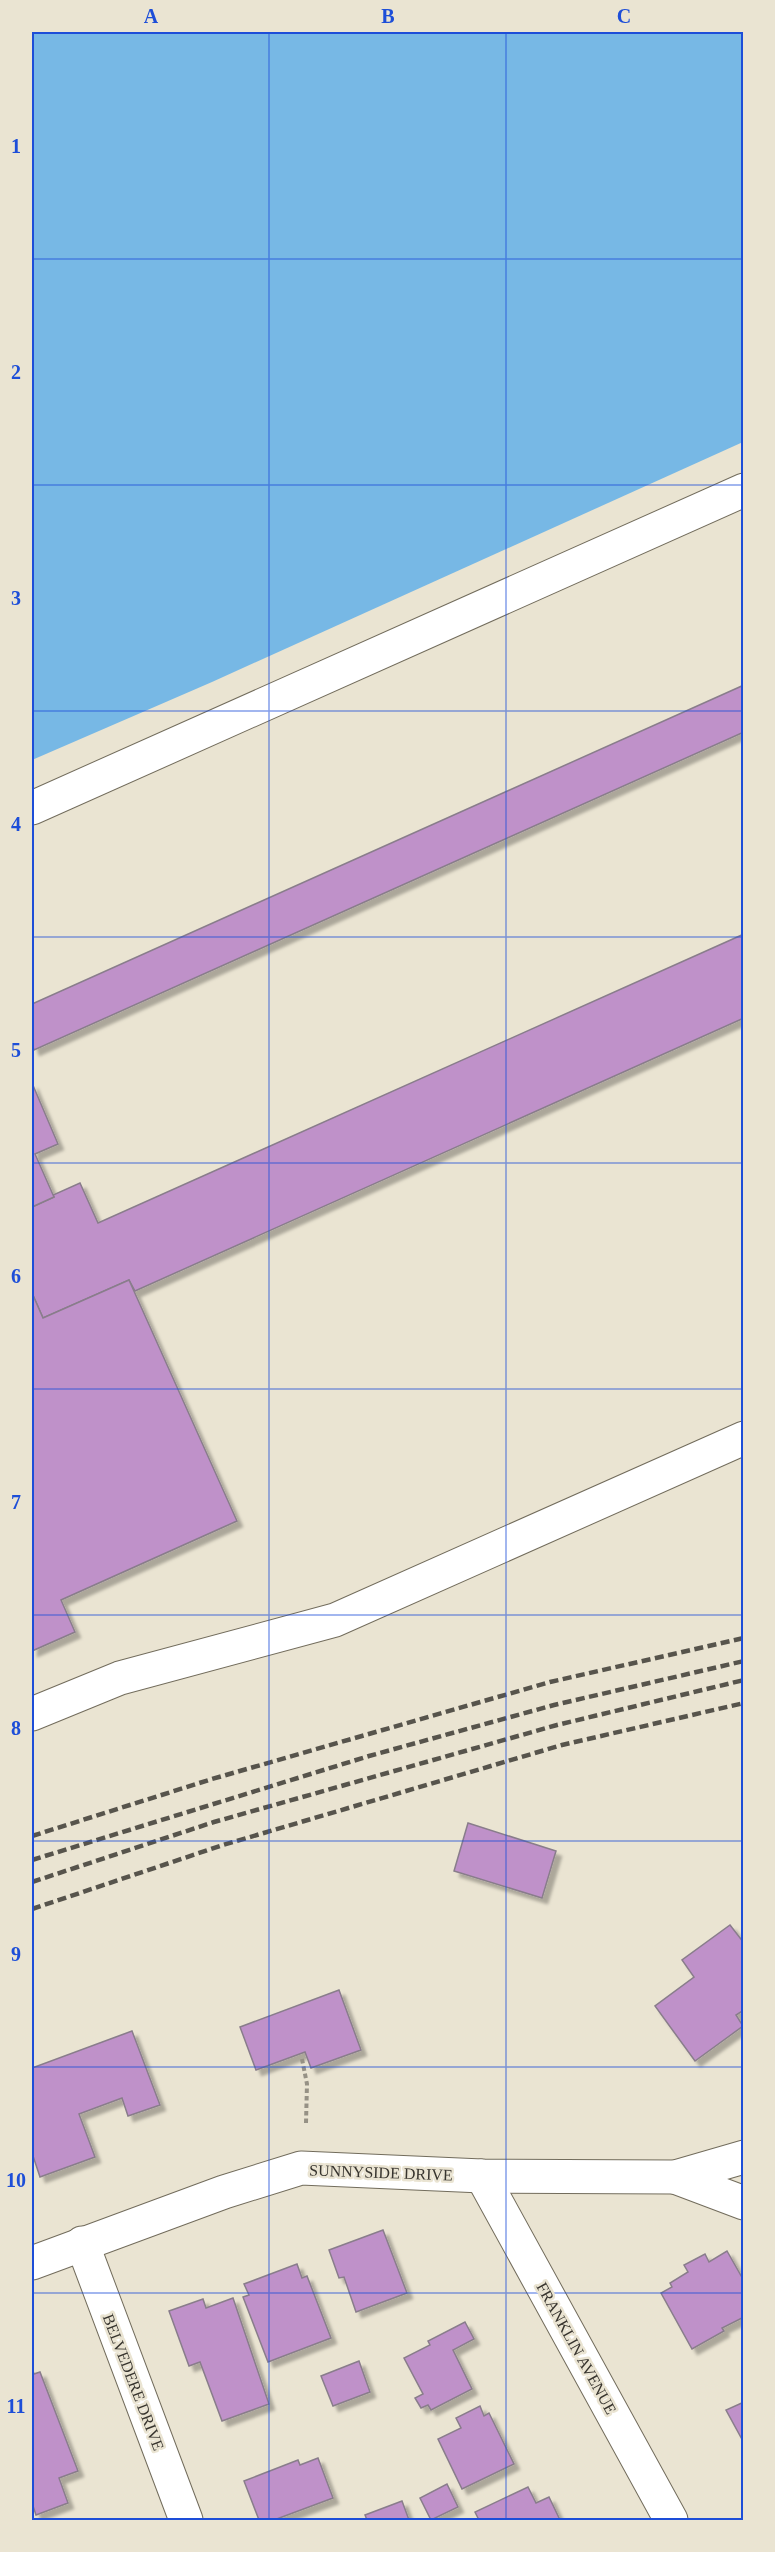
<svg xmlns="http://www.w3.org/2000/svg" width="775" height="2552" viewBox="0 0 775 2552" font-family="'Times New Roman',serif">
  <defs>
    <filter id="shadow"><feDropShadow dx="5.5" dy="5.5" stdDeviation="1.5" flood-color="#0004"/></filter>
  </defs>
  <rect width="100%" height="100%" fill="#eae4d2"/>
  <polygon fill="#77b8e5" points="32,32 743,32 743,442 212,682 32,760"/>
  <g fill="#bf91c9" stroke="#897d8b" stroke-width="1.5" filter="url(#shadow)">
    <polygon points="744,685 744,732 34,1050 32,1044 32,1004"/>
    <polygon points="744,934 744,1018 135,1291 129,1280 43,1318 32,1293 32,1207 54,1197 53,1195 80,1183 98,1223"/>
    <polygon points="32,1083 58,1144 35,1154 54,1197 32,1207"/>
    <polygon points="129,1280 237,1521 61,1600 75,1632 32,1651 32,1293 43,1318"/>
    <polygon points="468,1823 556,1851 542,1898 454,1871"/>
    <polygon points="730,1925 744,1943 744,2010 736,2015 743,2026 695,2061 655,2006 694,1977 682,1960"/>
    <polygon points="339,1990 361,2050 311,2068 305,2052 256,2070 240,2027"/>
    <polygon points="132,2031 160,2105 128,2116 122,2098 79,2114 95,2157 40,2177 32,2153 32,2068"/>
    <polygon points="383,2230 407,2293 356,2312 344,2277 339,2278 329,2250"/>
    <polygon points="727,2251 744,2281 744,2317 722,2328 724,2331 692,2349 661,2293 672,2287 670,2283 688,2272 684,2265 705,2254 709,2262"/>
    <polygon points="297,2264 302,2278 307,2276 331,2338 268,2362 243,2297 249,2295 244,2284"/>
    <polygon points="233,2298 269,2404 222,2421 200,2362 189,2366 169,2311 203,2299 206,2308"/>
    <polygon points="465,2322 474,2339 453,2350 472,2389 431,2410 428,2405 421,2408 415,2398 423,2394 404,2358 430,2345 428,2341"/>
    <polygon points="359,2361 370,2392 333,2406 321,2376"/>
    <polygon points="32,2368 34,2374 40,2372 78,2471 59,2478 68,2503 36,2515 32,2503"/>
    <polygon points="744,2402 744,2443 726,2410"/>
    <polygon points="480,2406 484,2416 489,2413 514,2464 462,2489 438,2439 461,2428 456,2418"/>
    <polygon points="318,2458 333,2498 274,2520 259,2520 244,2481 298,2460 300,2465"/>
    <polygon points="447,2484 458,2507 431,2520 420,2498"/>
    <polygon points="528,2487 536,2503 549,2497 560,2520 479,2520 475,2512"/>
    <polygon points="402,2501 409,2520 367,2520 365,2515"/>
  </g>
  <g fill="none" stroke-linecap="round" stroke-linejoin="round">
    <defs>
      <g id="minor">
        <polyline points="32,808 744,490"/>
        <polyline points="32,1714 120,1678 335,1620 744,1438"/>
        <polyline points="482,2176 671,2520"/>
        <polyline points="675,2177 744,2203"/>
        <polyline points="82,2243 186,2520"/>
        <polyline points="32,2263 224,2192 301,2168 482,2176 675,2177 744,2157"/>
      </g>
    </defs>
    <use href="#minor" stroke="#726c5c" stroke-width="35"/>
    <polyline stroke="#969185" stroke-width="4" stroke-dasharray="4.5 3" stroke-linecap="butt" points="302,2059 307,2084 306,2123"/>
    <use href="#minor" stroke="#fff" stroke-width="33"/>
    <g stroke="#57544c" stroke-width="4.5" stroke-dasharray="9 4.5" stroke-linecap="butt">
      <polyline points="32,1836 212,1779 550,1682 744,1638"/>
      <polyline points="32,1860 369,1756 554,1705 744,1661"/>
      <polyline points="32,1882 214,1822 557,1725 744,1680"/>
      <polyline points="32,1909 223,1845 562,1745 744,1703"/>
    </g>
  </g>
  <path fill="none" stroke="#1d4ed8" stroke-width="1.5" stroke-opacity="0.55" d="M269 32V2520M506 32V2520M32 259H744M32 485H744M32 711H744M32 937H744M32 1163H744M32 1389H744M32 1615H744M32 1841H744M32 2067H744M32 2293H744"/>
  <g text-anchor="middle" stroke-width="5" stroke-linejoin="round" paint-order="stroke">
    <g font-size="16" fill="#37342e" stroke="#eae4d2">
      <text transform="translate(381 2172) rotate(2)" y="6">SUNNYSIDE DRIVE</text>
      <text transform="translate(577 2348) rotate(61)" y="6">FRANKLIN AVENUE</text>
      <text transform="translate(134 2382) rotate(69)" y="6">BELVEDERE DRIVE</text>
    </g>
  </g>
  <rect width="775" height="2552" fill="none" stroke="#eae4d2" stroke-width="66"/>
  <rect x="33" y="33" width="709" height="2486" fill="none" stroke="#1d4ed8" stroke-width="2"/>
  <g font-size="20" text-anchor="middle" font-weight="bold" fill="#1d4ed8">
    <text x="151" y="23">A</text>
    <text x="388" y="23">B</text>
    <text x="624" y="23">C</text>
    <text x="16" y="153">1</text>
    <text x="16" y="379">2</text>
    <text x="16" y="605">3</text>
    <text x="16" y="831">4</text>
    <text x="16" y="1057">5</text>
    <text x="16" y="1283">6</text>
    <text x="16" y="1509">7</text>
    <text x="16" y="1735">8</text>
    <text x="16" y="1961">9</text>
    <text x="16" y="2187">10</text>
    <text x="16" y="2413">11</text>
  </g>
</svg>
